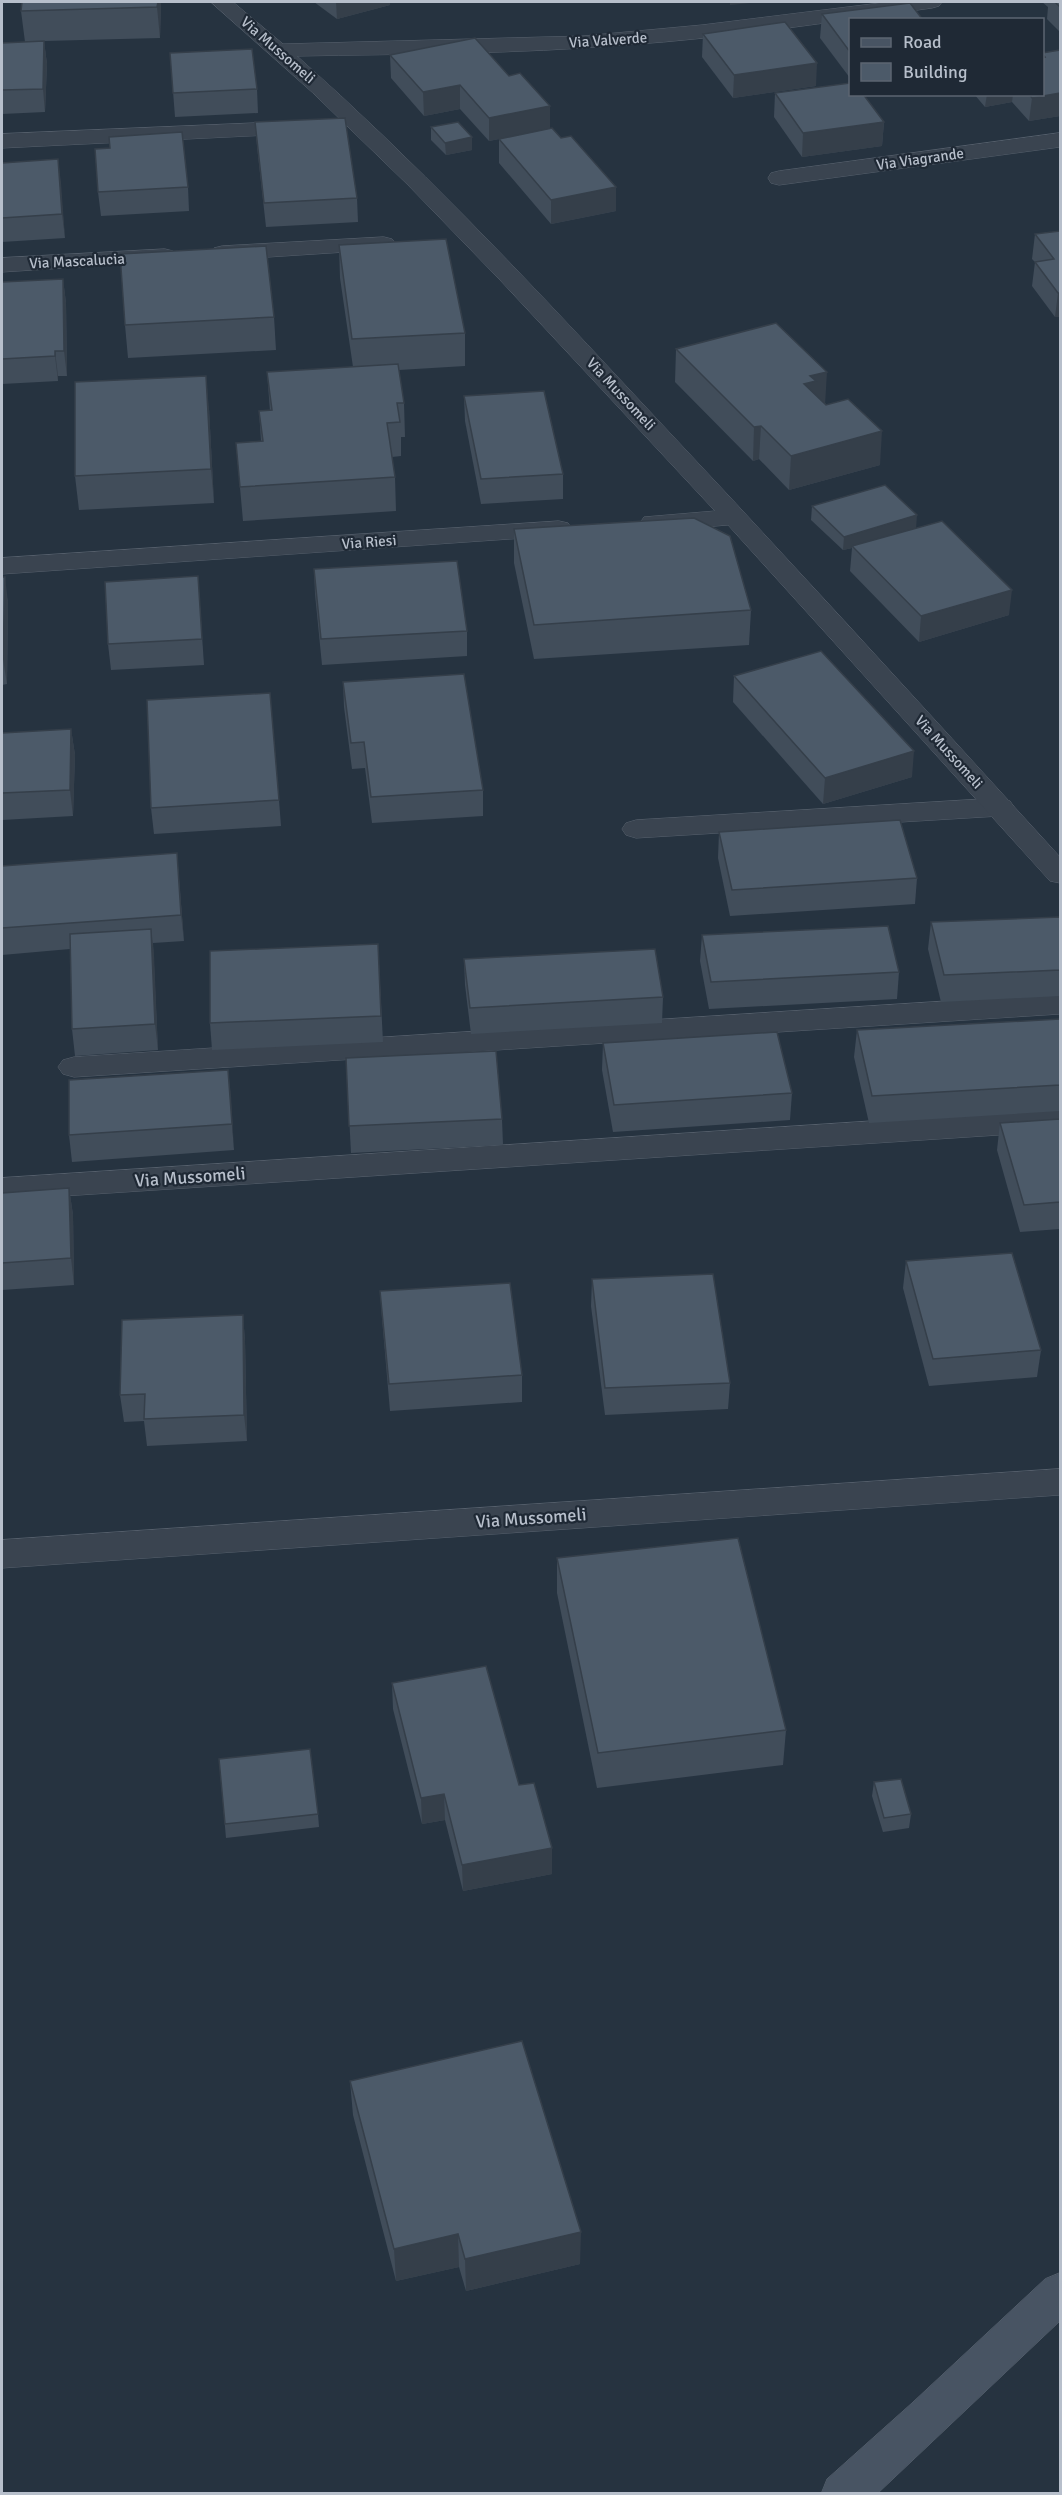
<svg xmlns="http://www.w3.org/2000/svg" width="1062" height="2495" viewBox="0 0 1062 2495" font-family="Signika,sans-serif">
  <rect width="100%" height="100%" fill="#263340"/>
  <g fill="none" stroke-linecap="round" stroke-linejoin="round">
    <defs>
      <g id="lane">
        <polygon points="1000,798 1010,801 1014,807 1010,813 1000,816 636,838 626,835 622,829 626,823 636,820"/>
        <polygon points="1060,994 1060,1014 74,1077 63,1074 58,1067 63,1060 74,1057"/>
      </g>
      <g id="street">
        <path d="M211 2H233L283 44 583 36 702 25 888 2H942L939 6 932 8C830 22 728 38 625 45 516 54 407 54 297 56 414 160 521 273 627 387 773 542 916 699 1060 857V883L1050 881 728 525 653 531 644 529 640 523 644 517 715 511 500 280 408 185 313 93Z"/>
        <polygon points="302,121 310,123 313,128 310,133 2,148 2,134"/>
        <polygon points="1060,133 1060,147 779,185 771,183 768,178 771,173 779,171"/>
        <polygon points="384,237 392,239 396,244 392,249 222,260 214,258 210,253 214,248 222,246"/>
        <polygon points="165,249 173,251 177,256 173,261 2,272 2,258"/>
        <polygon points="559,521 568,523 572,529 568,535 2,574 2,558"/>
        <polygon points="1060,1109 1060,1131 2,1200 2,1178"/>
        <polygon points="1060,1469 1060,1495 2,1568 2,1540"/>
      </g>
      <polygon id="secondary" points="1060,2273 1060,2321 877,2494 821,2494 827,2479 912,2403 1045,2279"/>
    </defs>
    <use href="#lane" stroke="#58626e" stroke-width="1"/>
    <use href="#street" stroke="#58626e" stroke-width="1"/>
    <use href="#secondary" stroke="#58626e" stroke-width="1"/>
    <use href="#lane" fill="#3a4450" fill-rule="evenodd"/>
    <use href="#street" fill="#3a4450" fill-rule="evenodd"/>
    <use href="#secondary" fill="#485463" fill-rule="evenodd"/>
  </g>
  <g fill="#414d5a">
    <polygon points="22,2 161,2 160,38 44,41 47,64 45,112 2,114 2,43 25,42 21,11"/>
    <polygon points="314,2 390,2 390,5 337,19"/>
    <polygon points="1042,2 1060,2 1060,32 1047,19 1048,7"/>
    <polygon points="822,14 850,20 850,78 820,38"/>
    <polygon points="703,34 816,86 733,98 702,57"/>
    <polygon points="1060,50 1060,116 1029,121 1012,102 985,107 974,94 1042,94 1042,53"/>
    <polygon points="170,53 257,89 258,113 175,117"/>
    <polygon points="390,55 509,76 550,129 616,187 616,211 551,224 499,163 499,139 489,141 460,109 424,116 391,78"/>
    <polygon points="775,93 884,122 882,146 802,157 774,117"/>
    <polygon points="255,122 357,198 358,222 266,227 257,146"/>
    <polygon points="431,127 472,150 446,155 431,140"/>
    <polygon points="58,159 65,238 2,242 2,163"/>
    <polygon points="188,187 189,211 101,216 98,192"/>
    <polygon points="1060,231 1060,317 1055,317 1032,286 1035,262 1032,259 1035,234"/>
    <polygon points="339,245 465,333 465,366 399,370 404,403 405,437 401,437 401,456 392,457 395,477 396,511 243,521 236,443 261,441 259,411 270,411 267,372 353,367 340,278"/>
    <polygon points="63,279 66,303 67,376 58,376 58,381 2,384 2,282"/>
    <polygon points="274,317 276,350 128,358 125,325"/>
    <polygon points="676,349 825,403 880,465 789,490 759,459 753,461 675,382"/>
    <polygon points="464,396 563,474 563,499 481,504 465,421"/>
    <polygon points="209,409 214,503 79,510 75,476"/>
    <polygon points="812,506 916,528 1009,615 919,642 850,571 852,548 843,550 811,520"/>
    <polygon points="514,529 751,610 749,645 534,659 514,563"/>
    <polygon points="314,569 467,631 467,656 322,665 315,594"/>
    <polygon points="198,576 204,665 111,670 108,644"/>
    <polygon points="2,577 8,602 7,684 2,685"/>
    <polygon points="734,676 912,777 823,804 733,702"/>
    <polygon points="343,682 483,790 483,816 372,823 365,768 352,769 344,707"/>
    <polygon points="71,729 75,755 73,816 2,820 2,733"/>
    <polygon points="279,800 281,826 154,834 151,808"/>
    <polygon points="719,832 917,878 915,904 730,916 718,858"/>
    <polygon points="177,853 184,941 153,943 158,1050 75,1056 72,1029 70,949 2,955 2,866"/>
    <polygon points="1060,917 1060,996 941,1002 928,949 931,922"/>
    <polygon points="702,935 899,972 897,999 709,1009 700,961"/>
    <polygon points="378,944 383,1042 212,1050 210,1023"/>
    <polygon points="464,959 663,997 662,1023 471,1034 465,985"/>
    <polygon points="1060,1019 1060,1111 869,1123 854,1057 857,1030"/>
    <polygon points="603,1043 792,1093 790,1120 613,1132 602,1070"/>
    <polygon points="346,1058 502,1119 503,1145 351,1153"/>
    <polygon points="228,1070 234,1150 72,1162 69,1135"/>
    <polygon points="1060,1119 1060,1229 1020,1232 997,1150 1000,1123"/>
    <polygon points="69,1188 73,1215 74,1285 2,1290 2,1193"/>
    <polygon points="906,1261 1041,1350 1037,1377 929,1386 903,1288"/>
    <polygon points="592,1279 730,1383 728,1409 605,1415 591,1306"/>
    <polygon points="380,1291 522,1375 522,1402 390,1411 382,1318"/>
    <polygon points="243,1315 245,1341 247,1441 147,1446 144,1421 124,1422 120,1395"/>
    <polygon points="557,1558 786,1730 783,1765 597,1788 557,1593"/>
    <polygon points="392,1683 519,1785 552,1874 463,1891 445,1820 422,1824 393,1709"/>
    <polygon points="219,1759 318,1814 319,1827 226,1838"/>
    <polygon points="874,1782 911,1814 909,1828 883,1832 872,1796"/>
    <polygon points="350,2081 580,2264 466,2291 459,2267 396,2281 353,2115"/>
  </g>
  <g fill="#353f4a">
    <polygon points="158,2 161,2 160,38 157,7"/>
    <polygon points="336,2 390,2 390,5 337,19"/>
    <polygon points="730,2 750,2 750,3 730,5"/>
    <polygon points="44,41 47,64 45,112 43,89"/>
    <polygon points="817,63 816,86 733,98 734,75"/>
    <polygon points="460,85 460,109 424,116 423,92"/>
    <polygon points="1060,93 1060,116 1029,121 1032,98"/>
    <polygon points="987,94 1013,94 1012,102 985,107"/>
    <polygon points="550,106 550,129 489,141 489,118"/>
    <polygon points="884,122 882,146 802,157 803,133"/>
    <polygon points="472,137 472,150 446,155 445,143"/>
    <polygon points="58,159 61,183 65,238 62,214"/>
    <polygon points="616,187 616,211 551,224 551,200"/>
    <polygon points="63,279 66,303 67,376 64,351"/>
    <polygon points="1058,293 1060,293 1060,317 1055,317"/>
    <polygon points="55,351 58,376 58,381 55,356"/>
    <polygon points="827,372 825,405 804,384 810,376"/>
    <polygon points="206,376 209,409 214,503 211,469"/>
    <polygon points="761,426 759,459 753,461 754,427"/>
    <polygon points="882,431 880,465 789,490 791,456"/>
    <polygon points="917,515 916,529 852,546 852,548 843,550 844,537"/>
    <polygon points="5,577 8,602 7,684 3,659"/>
    <polygon points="1012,590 1009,615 919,642 921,616"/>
    <polygon points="71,729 75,755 73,816 70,790"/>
    <polygon points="914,751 912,777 823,804 825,778"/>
    <polygon points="177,853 179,880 184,941 181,915"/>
    <polygon points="151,929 154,955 158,1050 155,1024"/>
    <polygon points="228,1070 231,1096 234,1150 232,1124"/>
    <polygon points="69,1188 73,1215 74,1285 71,1258"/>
    <polygon points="243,1315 245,1341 247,1441 244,1415"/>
    <polygon points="444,1794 445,1820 422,1824 421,1798"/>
    <polygon points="552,1848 552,1874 463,1891 462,1865"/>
    <polygon points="581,2232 580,2264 466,2291 465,2259"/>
    <polygon points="458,2234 459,2267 396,2281 394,2249"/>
  </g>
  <g fill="#4c5a69" stroke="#353f4a" stroke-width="1.5">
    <polygon points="22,2 158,2 157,7 21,11"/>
    <polygon points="1055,2 1060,2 1060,7"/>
    <polygon points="910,3 923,20 850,20 850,52 822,14"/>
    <polygon points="785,22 817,63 734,75 703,34"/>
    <polygon points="475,38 509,76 520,73 550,106 489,118 460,85 423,92 390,55"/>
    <polygon points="44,41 43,89 2,90 2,43"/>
    <polygon points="252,49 257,89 173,93 170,53"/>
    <polygon points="1060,50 1060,93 1032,98 1029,94 1042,94 1042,58 1045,57 1042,53"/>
    <polygon points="850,83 850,94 863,94 884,122 803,133 775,93"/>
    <polygon points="345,118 357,198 264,203 255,122"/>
    <polygon points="458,122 472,137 445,143 431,127"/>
    <polygon points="552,128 561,138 571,136 616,187 551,200 499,139"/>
    <polygon points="182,132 188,187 98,192 95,149 110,148 109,137"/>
    <polygon points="58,159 62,214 2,218 2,163"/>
    <polygon points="1060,231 1060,293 1058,293 1035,262 1054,259 1035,234"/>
    <polygon points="446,239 465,333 352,339 339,245"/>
    <polygon points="266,246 274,317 125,325 120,254"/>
    <polygon points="63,279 64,351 55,351 55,356 2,359 2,282"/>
    <polygon points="776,323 827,372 810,376 816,381 804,384 826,405 848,399 882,431 791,456 761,426 754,427 676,349"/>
    <polygon points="398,364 404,403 397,403 400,422 387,423 395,477 240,487 236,443 263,441 259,411 272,410 267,372"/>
    <polygon points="206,376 211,469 75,476 75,382"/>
    <polygon points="544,391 563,474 481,479 464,396"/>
    <polygon points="885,485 917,515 844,537 812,506"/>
    <polygon points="694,518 730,536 751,610 534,625 514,529"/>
    <polygon points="942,521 1012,590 921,616 852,546"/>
    <polygon points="457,561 467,631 321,639 314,569"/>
    <polygon points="198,576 202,639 108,644 105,582"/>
    <polygon points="2,577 5,577 3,659 2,659"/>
    <polygon points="821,651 914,751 825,778 734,676"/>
    <polygon points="464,674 483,790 371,797 364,742 351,743 343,682"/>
    <polygon points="270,693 279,800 151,808 147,700"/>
    <polygon points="71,729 70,790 2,793 2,733"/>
    <polygon points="900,820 917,878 732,890 719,832"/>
    <polygon points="177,853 181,915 2,928 2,866"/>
    <polygon points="1060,917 1060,970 944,975 931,922"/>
    <polygon points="888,926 899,972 711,982 702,935"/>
    <polygon points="151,929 155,1024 72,1029 70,934"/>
    <polygon points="378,944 381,1016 210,1023 210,951"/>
    <polygon points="655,949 663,997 470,1008 464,959"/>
    <polygon points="1060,1019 1060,1085 872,1096 857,1030"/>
    <polygon points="777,1032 792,1093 614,1105 603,1043"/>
    <polygon points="496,1051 502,1119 349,1126 346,1058"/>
    <polygon points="228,1070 232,1124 69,1135 69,1080"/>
    <polygon points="1060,1119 1060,1202 1024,1205 1000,1123"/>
    <polygon points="69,1188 71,1258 2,1263 2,1193"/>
    <polygon points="1012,1253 1041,1350 933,1359 906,1261"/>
    <polygon points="713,1274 730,1383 605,1388 592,1279"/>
    <polygon points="510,1283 522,1375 389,1384 380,1291"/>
    <polygon points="243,1315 244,1415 144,1419 145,1394 120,1395 122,1320"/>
    <polygon points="738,1538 786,1730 598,1753 557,1558"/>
    <polygon points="486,1666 519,1785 534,1783 552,1848 462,1865 444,1794 421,1798 392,1683"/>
    <polygon points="310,1749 318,1814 225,1824 219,1759"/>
    <polygon points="901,1779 911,1814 884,1818 874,1782"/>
    <polygon points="522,2041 581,2232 465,2259 458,2234 394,2249 350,2081"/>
  </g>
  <g text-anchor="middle" stroke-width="4.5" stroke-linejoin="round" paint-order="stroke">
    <g font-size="15" fill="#b7bfcb" stroke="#1f2935">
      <text transform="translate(608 40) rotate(-4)" y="5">Via Valverde</text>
      <text transform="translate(278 50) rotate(41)" y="5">Via Mussomeli</text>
      <text transform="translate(920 159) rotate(-8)" y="5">Via Viagrande</text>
      <text transform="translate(77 261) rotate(-3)" y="5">Via Mascalucia</text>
      <text transform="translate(621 394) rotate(47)" y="5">Via Mussomeli</text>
      <text transform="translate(369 542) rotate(-4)" y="5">Via Riesi</text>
      <text transform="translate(949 752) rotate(48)" y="5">Via Mussomeli</text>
    </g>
    <g font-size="18" fill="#b7bfcb" stroke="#1f2935">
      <text transform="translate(190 1177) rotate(-4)" y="6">Via Mussomeli</text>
      <text transform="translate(531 1518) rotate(-4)" y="6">Via Mussomeli</text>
    </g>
  </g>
  <rect width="1062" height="2495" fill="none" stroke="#b7bfcb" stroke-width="6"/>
  <rect x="849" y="18" width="195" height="78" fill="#1f2935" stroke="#5c6571" stroke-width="1.5"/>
  <rect x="861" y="38" width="30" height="9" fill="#485463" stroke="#5c6571" stroke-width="1.5"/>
  <text x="903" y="48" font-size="18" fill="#b7bfcb">Road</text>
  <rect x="861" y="63" width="30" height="18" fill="#4c5a69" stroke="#5c6571" stroke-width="1.5"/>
  <text x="903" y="78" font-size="18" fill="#b7bfcb">Building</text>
</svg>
